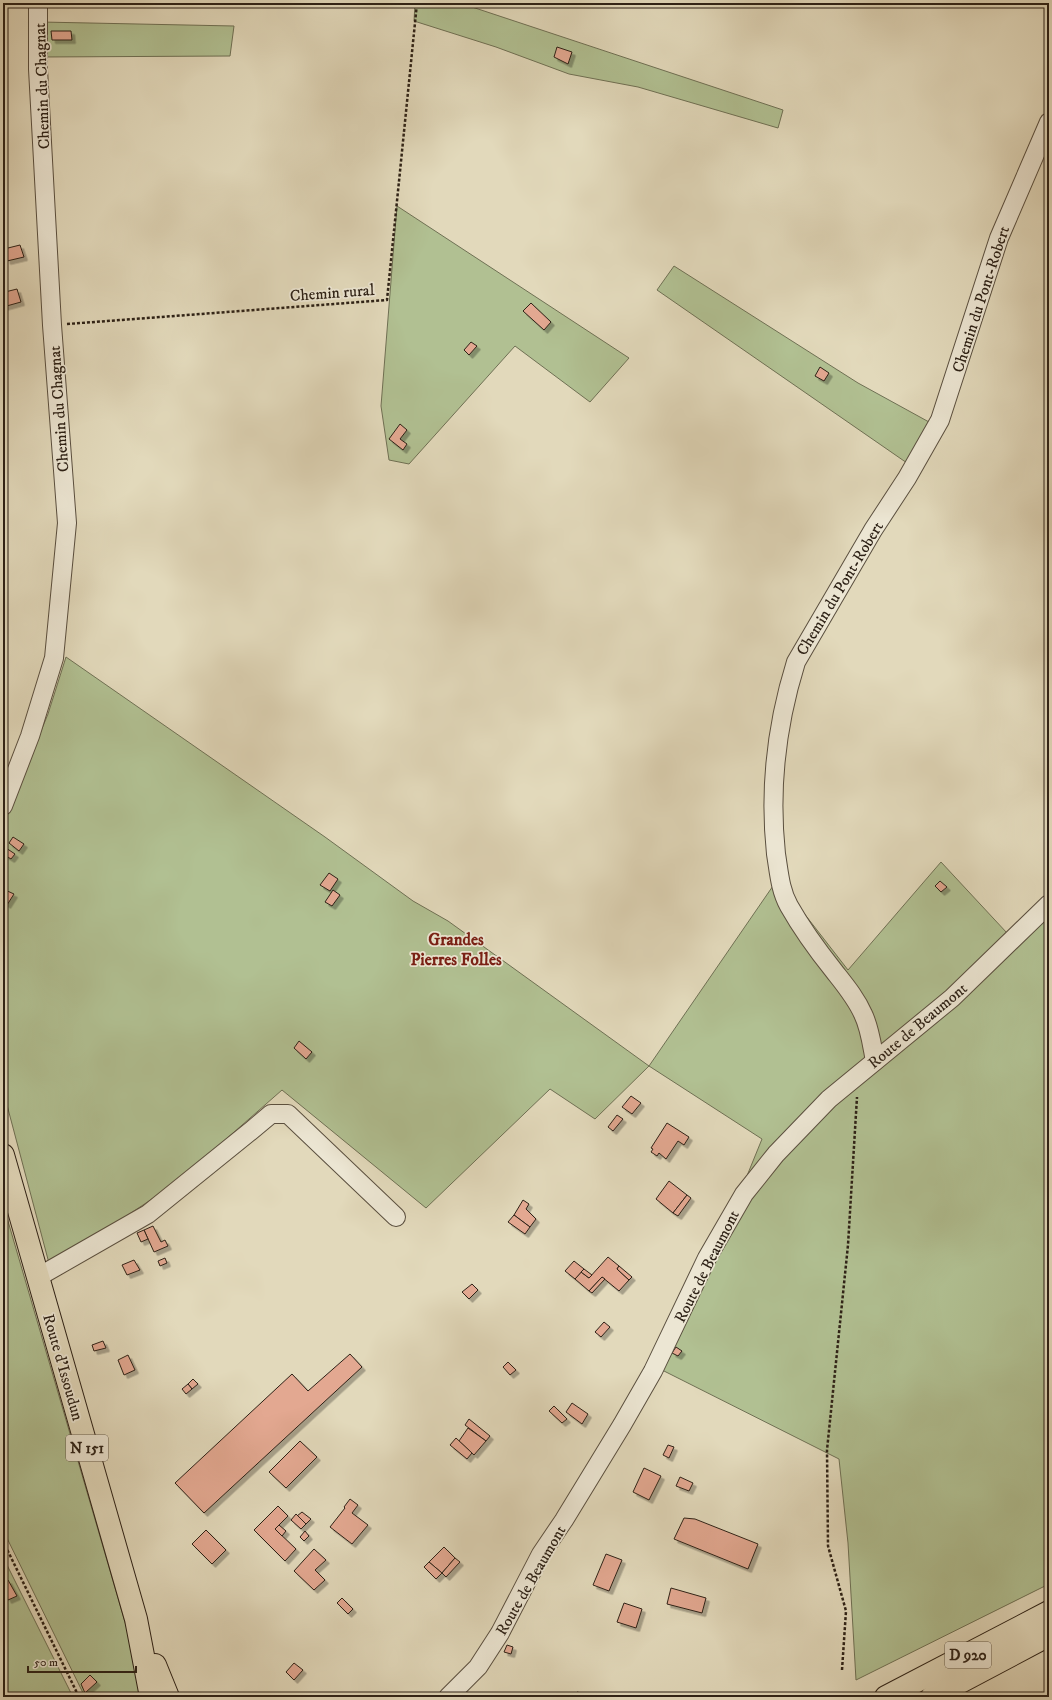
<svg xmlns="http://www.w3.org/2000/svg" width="1052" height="1700" viewBox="0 0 1052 1700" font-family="'IM FELL DW Pica',serif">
  <defs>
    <filter id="shadow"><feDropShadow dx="3.5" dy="3.5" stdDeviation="0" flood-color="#0004"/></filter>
  </defs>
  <rect width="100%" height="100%" fill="#e2d9bb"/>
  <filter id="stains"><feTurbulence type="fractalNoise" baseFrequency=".005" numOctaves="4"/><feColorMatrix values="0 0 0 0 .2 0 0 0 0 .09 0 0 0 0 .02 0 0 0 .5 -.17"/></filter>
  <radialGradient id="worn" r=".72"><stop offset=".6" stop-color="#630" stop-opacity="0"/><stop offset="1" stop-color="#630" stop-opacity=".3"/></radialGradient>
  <g fill="#b1c092" stroke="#6f7054">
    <polygon points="415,3 460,3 783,110 778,128 638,87 569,74 496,47 414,21"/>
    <polygon points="41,22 234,26 230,56 41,57"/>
    <polygon points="397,206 629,358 590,402 515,346 409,464 389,460 381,406"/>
    <polygon points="674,266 858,383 929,422 907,463 657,290"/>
    <polygon points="66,657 325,837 413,901 448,921 649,1066 775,883 796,903 848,970 941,862 1007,933 1049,891 1049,1584 856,1680 848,1543 839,1459 660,1369 711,1264 762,1139 649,1066 595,1119 550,1089 426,1208 282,1090 176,1183 50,1267 3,1090 3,823 48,714"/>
    <polygon points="3,1204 127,1629 142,1697 85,1697 3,1530"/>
    <polygon points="3,1557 73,1697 3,1697"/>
  </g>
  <g fill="#e3a891" stroke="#2d2116" filter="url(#shadow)">
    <polygon points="51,31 71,31 72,40 52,40"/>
    <polygon points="557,47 572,52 568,64 554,57"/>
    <polygon points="20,245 24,257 7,261 4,249"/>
    <polygon points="3,289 5,292 17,289 21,302 3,307"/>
    <polygon points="531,303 551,322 544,330 523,311"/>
    <polygon points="471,342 477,346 469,355 464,350"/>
    <polygon points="820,367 829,373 824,381 815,376"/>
    <polygon points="400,424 407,430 400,439 407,444 403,450 389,439"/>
    <polygon points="13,837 24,844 19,851 9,843"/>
    <polygon points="6,848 15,854 11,859 3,854"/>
    <polygon points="329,873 338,879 330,891 320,885"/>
    <polygon points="940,881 947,887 941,892 935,886"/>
    <polygon points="3,889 14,894 7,905 3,902"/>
    <polygon points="333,890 340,895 332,906 325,902"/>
    <polygon points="299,1041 312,1052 306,1059 294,1048"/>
    <polygon points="631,1096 641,1103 632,1114 622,1107"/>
    <polygon points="617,1115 623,1119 613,1131 608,1127"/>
    <polygon points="667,1123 689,1137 684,1145 678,1141 666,1159 659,1153 657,1156 651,1152 653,1149 651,1148"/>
    <polygon points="669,1181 687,1195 673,1213 656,1199"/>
    <polygon points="687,1195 691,1198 678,1216 673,1213"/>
    <polygon points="523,1200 529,1204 526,1209 536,1219 530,1227 514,1215"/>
    <polygon points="514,1215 530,1227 525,1234 508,1222"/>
    <polygon points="153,1226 161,1242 165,1240 168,1246 154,1252 144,1230"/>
    <polygon points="144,1230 148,1239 141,1242 137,1233"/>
    <polygon points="608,1257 619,1266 617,1269 629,1280 619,1291 602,1277 589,1291 575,1279 581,1272 589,1278"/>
    <polygon points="165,1258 167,1263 160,1266 158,1261"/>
    <polygon points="134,1260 140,1270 127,1275 122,1265"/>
    <polygon points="574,1261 584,1269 575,1279 565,1271"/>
    <polygon points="619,1266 632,1277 629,1280 617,1269"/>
    <polygon points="584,1269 592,1275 589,1278 581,1272"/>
    <polygon points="602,1277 605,1279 592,1293 589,1291"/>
    <polygon points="472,1284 478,1290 469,1299 462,1292"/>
    <polygon points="604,1322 610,1327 601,1337 595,1332"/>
    <polygon points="103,1341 106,1348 94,1351 92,1345"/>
    <polygon points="676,1347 682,1351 678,1356 672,1353"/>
    <polygon points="350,1354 362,1367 204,1513 175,1483 292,1374 308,1391"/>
    <polygon points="128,1355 135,1370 124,1375 118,1360"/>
    <polygon points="508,1362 516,1370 510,1375 503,1367"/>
    <polygon points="193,1379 198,1384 192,1389 188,1384"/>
    <polygon points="188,1384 192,1389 186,1394 182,1389"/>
    <polygon points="572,1403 588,1414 582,1424 566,1412"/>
    <polygon points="554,1406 567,1419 562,1423 549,1411"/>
    <polygon points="469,1419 490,1436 486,1441 465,1425"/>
    <polygon points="468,1428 486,1441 474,1455 459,1441"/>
    <polygon points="456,1438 472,1453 467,1459 450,1445"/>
    <polygon points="300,1441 317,1457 286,1488 269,1472"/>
    <polygon points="668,1445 674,1447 669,1458 663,1455"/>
    <polygon points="644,1468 661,1476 649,1500 633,1492"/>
    <polygon points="680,1477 693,1483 689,1491 676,1486"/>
    <polygon points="350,1499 358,1505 352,1513 368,1525 352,1544 330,1527 345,1508 344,1507"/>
    <polygon points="278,1506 288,1516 275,1529 296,1549 285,1561 254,1530"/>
    <polygon points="302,1512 311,1519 306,1524 297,1516"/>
    <polygon points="296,1514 306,1524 301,1529 291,1520"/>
    <polygon points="684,1518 695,1519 758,1544 748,1569 674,1539"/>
    <polygon points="279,1525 286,1531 282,1536 275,1529"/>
    <polygon points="206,1530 226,1550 212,1564 192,1544"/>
    <polygon points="305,1531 309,1536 304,1541 300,1537"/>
    <polygon points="444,1547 455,1558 442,1573 429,1562"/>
    <polygon points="314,1549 326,1560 315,1570 325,1580 314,1590 294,1571"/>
    <polygon points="606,1554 622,1560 609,1591 593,1585"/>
    <polygon points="455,1558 460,1562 446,1577 442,1573"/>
    <polygon points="429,1562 442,1573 436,1579 424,1567"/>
    <polygon points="8,1580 17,1596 8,1600 3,1590 3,1582"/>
    <polygon points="671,1588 706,1598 702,1613 667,1604"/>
    <polygon points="342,1598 353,1609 348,1614 337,1603"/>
    <polygon points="624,1603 642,1609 636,1628 617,1622"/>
    <polygon points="507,1645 513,1647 511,1654 504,1652"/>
    <polygon points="294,1663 303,1670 294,1680 286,1672"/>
    <polygon points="90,1675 97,1682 85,1693 81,1684"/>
    <polygon points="577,1692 597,1697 576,1697"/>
  </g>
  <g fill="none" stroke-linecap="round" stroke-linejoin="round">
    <defs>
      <g id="street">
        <polyline points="3,806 30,736 54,658 67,523 52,325 38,69 38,3"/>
        <path d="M875 1061C872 1046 870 1028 863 1014 856 998 845 985 834 971 818 951 802 929 789 906 780 890 779 872 776 854 769 789 777 723 796 662L873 530 907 478 940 420 999 238 1049 122"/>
        <polyline points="38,1277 148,1214 252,1130 271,1114 288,1114 396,1217"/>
        <polyline points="448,1697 478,1667 500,1633 541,1554 564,1520 622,1425 653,1371 707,1258 744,1194 776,1154 829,1099 952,998 1049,904"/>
      </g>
      <g id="primary">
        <polyline points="3,1155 136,1619 151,1697"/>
        <polyline points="155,1665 168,1697"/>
      </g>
      <g id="highway">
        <polyline points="886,1697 1049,1612"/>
        <polyline points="932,1697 1049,1635"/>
      </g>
    </defs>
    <use href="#street" stroke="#5a4f3f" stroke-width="20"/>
    <use href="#primary" stroke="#2d2116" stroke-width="24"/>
    <use href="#highway" stroke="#2d2116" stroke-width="24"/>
    <g stroke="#2d2116" stroke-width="2.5" stroke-dasharray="3 2" stroke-linecap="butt">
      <polyline points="67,324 387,300 417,3"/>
      <polyline points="3,1541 79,1697"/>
      <polyline points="842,1670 846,1611 828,1546 827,1450 848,1245 857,1097"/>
    </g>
    <use href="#street" stroke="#ece6d3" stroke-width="18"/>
    <use href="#primary" stroke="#e2d9bb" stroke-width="22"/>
    <use href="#highway" stroke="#e2d9bb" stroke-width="22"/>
  </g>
  <g text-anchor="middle" stroke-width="3.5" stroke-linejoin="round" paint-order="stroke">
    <g fill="#ece6d3" stroke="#665c4f" stroke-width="1">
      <rect x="66" y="1435" width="42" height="26" rx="3"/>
      <rect x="945" y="1642" width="46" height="26" rx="3"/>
    </g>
    <g font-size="15" font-weight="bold" fill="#2d2116">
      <text x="87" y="1453">N 151</text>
      <text x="968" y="1660">D 920</text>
    </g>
    <g font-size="16" fill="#2d2116" stroke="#ece6d3">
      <text transform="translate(41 86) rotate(-92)" y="6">Chemin du Chagnat</text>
      <text transform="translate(332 292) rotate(-4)" y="6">Chemin rural</text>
      <text transform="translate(980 299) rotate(-72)" y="6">Chemin du Pont-Robert</text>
      <text transform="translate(58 409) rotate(-94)" y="6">Chemin du Chagnat</text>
      <text transform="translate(839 588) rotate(-59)" y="6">Chemin du Pont-Robert</text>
      <text transform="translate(917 1025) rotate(-40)" y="6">Route de Beaumont</text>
      <text transform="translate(706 1266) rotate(-63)" y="6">Route de Beaumont</text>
      <text transform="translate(64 1367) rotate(74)" y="6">Route d'Issoudun</text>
      <text transform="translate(530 1580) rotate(-60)" y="6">Route de Beaumont</text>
    </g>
    <g font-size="17" font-weight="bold" fill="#7a1f14" stroke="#ece6d3">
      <text x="456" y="945">Grandes<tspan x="456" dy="20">Pierres Folles</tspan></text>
    </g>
  </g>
  <rect width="1052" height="1700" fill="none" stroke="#e2d9bb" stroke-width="16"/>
  <rect x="4" y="4" width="1044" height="1692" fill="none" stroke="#2d2116" stroke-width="2"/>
  <rect x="8" y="8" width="1036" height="1684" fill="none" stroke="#2d2116"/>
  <path d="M28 1666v6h108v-6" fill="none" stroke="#2d2116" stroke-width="2"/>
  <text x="34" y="1666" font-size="12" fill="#2d2116" stroke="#ece6d3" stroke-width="3" paint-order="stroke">50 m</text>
  <rect width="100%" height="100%" filter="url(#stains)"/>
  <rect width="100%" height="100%" fill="url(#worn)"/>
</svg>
